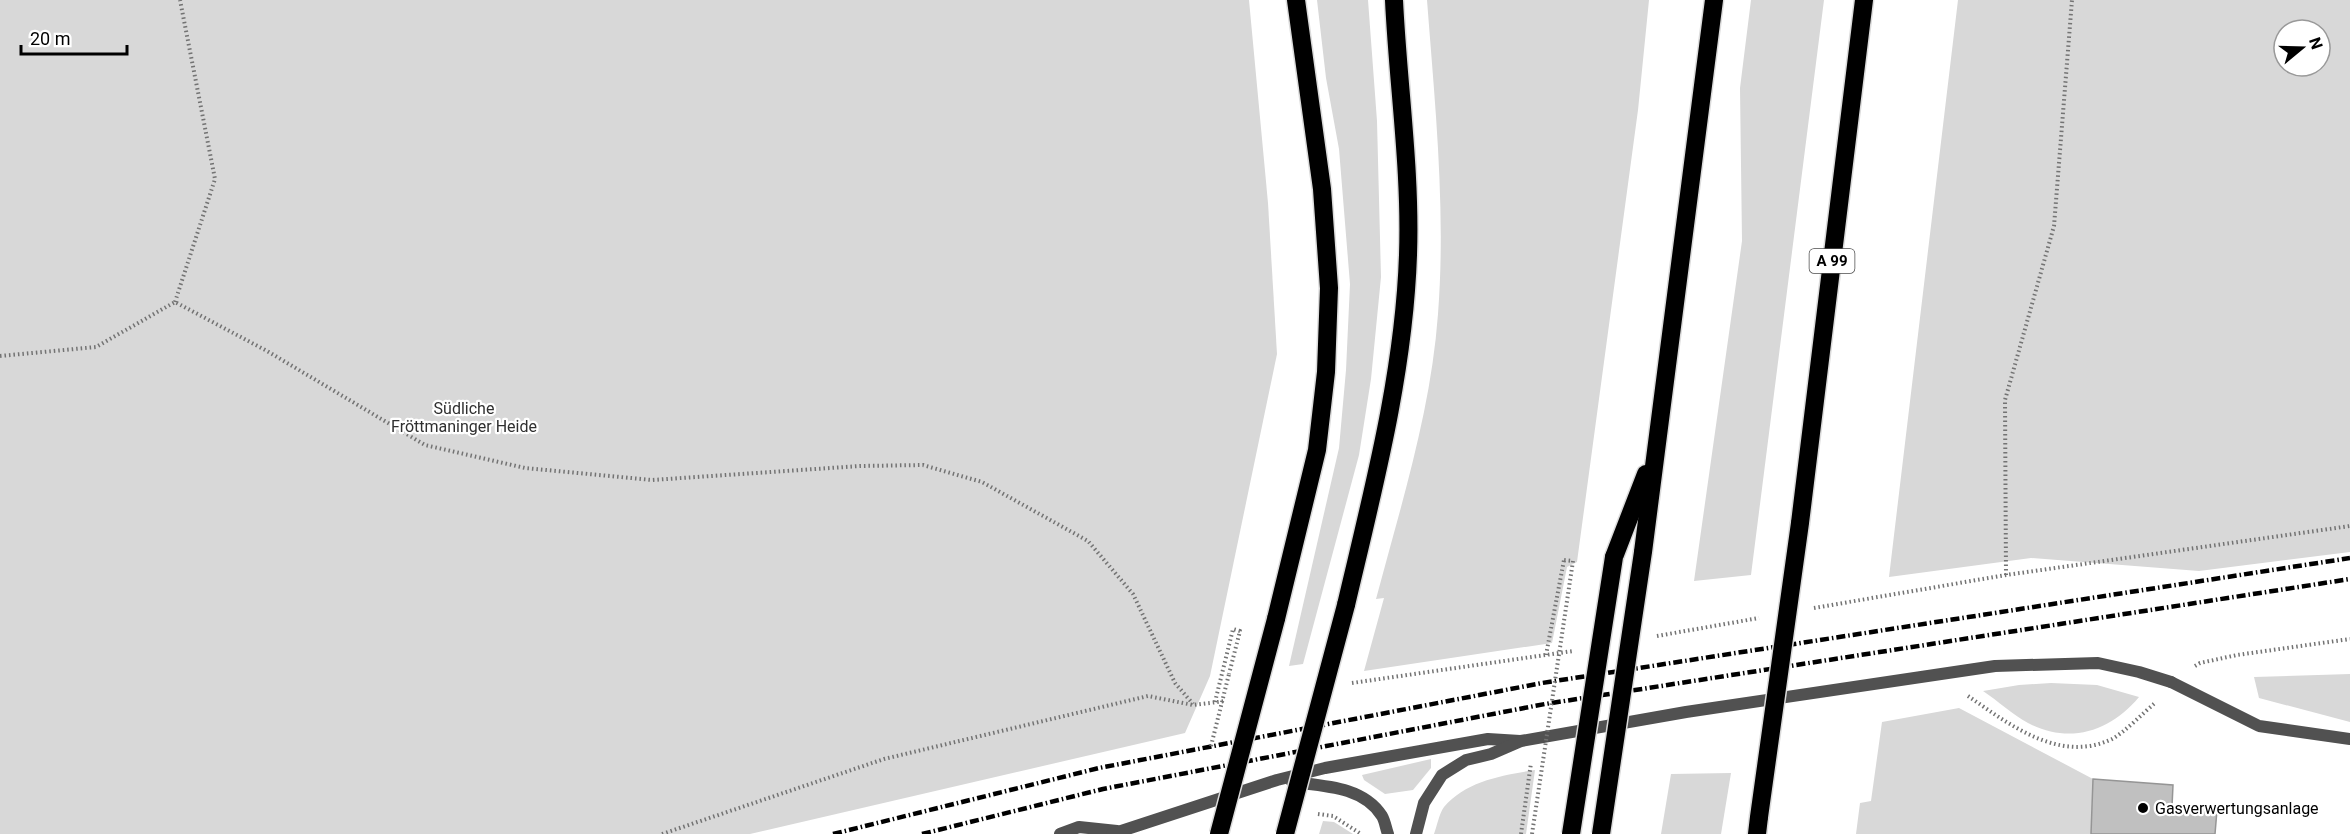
<svg xmlns="http://www.w3.org/2000/svg" width="2350" height="834" viewBox="0 0 2350 834" font-family="Roboto,sans-serif">
  <rect width="100%" height="100%" fill="#fff"/>
  <g fill="#d8d8d8" fill-rule="evenodd">
    <polygon points="0,0 1249,0 1268,203 1277,354 1210,676 1185,733 750,834 0,834"/>
    <polygon points="1317,0 1368,0 1377,121 1381,277 1371,379 1359,455 1303,664 1289,666 1339,448 1346,370 1350,284 1339,149 1326,78"/>
    <path d="M1427 0H1649L1638 110 1577 562 1567 567 1552 643 1364 671 1384 598 1376 599C1401 505 1431 411 1438 314 1446 209 1435 105 1427 0Z"/>
    <polygon points="1751,0 1824,0 1751,575 1694,581 1742,241 1740,88"/>
    <path d="M1958 0H2350V552L2199 571 2031 558 1889 577ZM2284 30H2320V66H2284Z"/>
    <polygon points="2350,674 2350,722 2259,698 2254,677"/>
    <path d="M2051 683 2097 685 2139 697C2111 731 2070 745 2028 723 2013 715 1998 701 1983 691L2019 685Z"/>
    <polygon points="1959,708 2093,779 2091,834 1856,834 1860,803 1871,801 1882,722"/>
    <polygon points="1431,759 1431,768 1413,790 1385,794 1364,780 1362,775"/>
    <path d="M1535 770 1526 834H1434C1437 826 1439 814 1444 807 1466 781 1503 775 1535 770Z"/>
    <polygon points="1731,773 1721,834 1661,834 1671,774"/>
    <polygon points="1323,821 1334,822 1353,834 1319,834"/>
  </g>
  <polygon fill="#c0c0c0" stroke="#959595" stroke-width="1.5" points="2093,779 2173,785 2172,807 2217,810 2215,834 2091,834"/>
  <g fill="none" stroke-linecap="round" stroke-linejoin="round">
    <defs>
      <g id="highway">
        <polyline points="1800,523 1864,0"/>
        <polyline points="1643,552 1714,0"/>
        <polyline points="1614,557 1646,474"/>
        <path d="M1346 605C1373 490 1404 374 1408 255 1411 170 1398 85 1394 0"/>
        <polyline points="1276,619 1317,450 1326,372 1329,288 1322,189 1296,0"/>
        <polyline points="1757,834 1759,817"/>
      </g>
    </defs>
    <use href="#highway" stroke="#dbdbdb" stroke-width="21"/>
    <g stroke="#737373" stroke-width="4" stroke-dasharray="1.5 3" stroke-linecap="butt">
      <polyline points="175,302 215,179 180,0"/>
      <polyline points="0,356 96,347 175,302 267,351 425,445 525,468 652,480 860,466 923,465 982,482 1088,541 1133,594 1175,683 1193,704"/>
      <polyline points="2006,575 2005,400 2054,226 2072,0"/>
      <polyline points="1814,608 2006,575 2350,526"/>
      <polyline points="1657,636 1759,618"/>
      <polyline points="1546,655 1564,560"/>
      <polyline points="2195,666 2200,663 2237,655 2350,639"/>
      <polyline points="1352,683 1573,651"/>
      <path d="M1968 696C2009 724 2059 764 2112 739 2125 732 2143 713 2155 703"/>
      <polyline points="1215,702 1233,629 1240,631 1229,674"/>
      <polyline points="1318,814 1333,816 1361,834"/>
      <polyline points="662,834 884,759 1148,696 1193,705 1226,701"/>
      <polyline points="1521,834 1531,763"/>
    </g>
    <g stroke="#515151" stroke-width="12">
      <polyline points="2171,682 2259,726 2350,739"/>
      <polyline points="1060,834 1079,827 1117,831"/>
    </g>
    <g stroke="#515151" stroke-width="12">
      <path d="M1292 782C1323 786 1363 786 1382 816 1385 821 1386 829 1388 834"/>
      <polyline points="1112,834 1277,780 1325,768 1488,739 1520,741"/>
      <polyline points="1416,834 1424,803 1442,775 1466,760 1491,754 1521,741 1686,712 1995,666 2098,663 2139,672 2171,682"/>
    </g>
    <use href="#highway" stroke="#000" stroke-width="18"/>
    <g stroke="#000" stroke-width="4.5" stroke-dasharray="9 3 1.5 3" stroke-linecap="butt">
      <polyline points="833,834 1099,768 1542,683 2350,558"/>
      <polyline points="922,834 1103,789 1545,704 2350,579"/>
    </g>
    <defs>
      <g id="highway-bridge">
        <polyline points="1759,817 1800,523"/>
        <polyline points="1219,834 1276,619"/>
        <polyline points="1285,834 1346,605"/>
        <polyline points="1571,834 1614,557"/>
        <polyline points="1601,834 1643,552"/>
      </g>
    </defs>
    <use href="#highway-bridge" stroke="#dbdbdb" stroke-width="21" stroke-linecap="butt"/>
    <g stroke="#737373" stroke-width="4" stroke-dasharray="1.5 3" stroke-linecap="butt">
      <polyline points="1211,746 1229,674"/>
      <polyline points="1532,834 1573,561 1564,560"/>
    </g>
    <use href="#highway-bridge" stroke="#000" stroke-width="18"/>
  </g>
  <circle fill="#000" stroke="#fff" stroke-width="2" cx="2143" cy="808" r="6"/>
  <g text-anchor="middle" stroke-width="4.5" stroke-linejoin="round" paint-order="stroke">
    <rect fill="#fff" stroke="#4c4c4c" stroke-width="1.5" x="1809.5" y="249" width="45" height="24" rx="4.5"/>
    <g font-size="15" font-weight="bold" fill="#000">
      <text x="1832" y="266">A 99</text>
    </g>
    <g font-size="16" fill="#2f2f2f" stroke="#fff">
      <text x="464" y="414">Südliche<tspan x="464" dy="18">Fröttmaninger Heide</tspan></text>
    </g>
    <g font-size="16" fill="#000" stroke="#fff" text-anchor="start">
      <text x="2155" y="814">Gasverwertungsanlage</text>
    </g>
  </g>
  <g transform="translate(2302 48) rotate(71)"><circle r="28" fill="#ffffff" stroke="#999999" stroke-width="1.5"/>
  <path d="M0-4.5L10 22L0 15L-10 22Z" fill="#000000"/>
  <text y="-9" font-size="16" font-weight="bold" text-anchor="middle" fill="#000000">N</text>
  </g>
  <path d="M21 45v9h106v-9" fill="none" stroke="#000000" stroke-width="3"/>
  <text x="30" y="45" font-size="18" fill="#000000" stroke="#ffffff" stroke-width="4.5" paint-order="stroke">20 m</text>
</svg>
